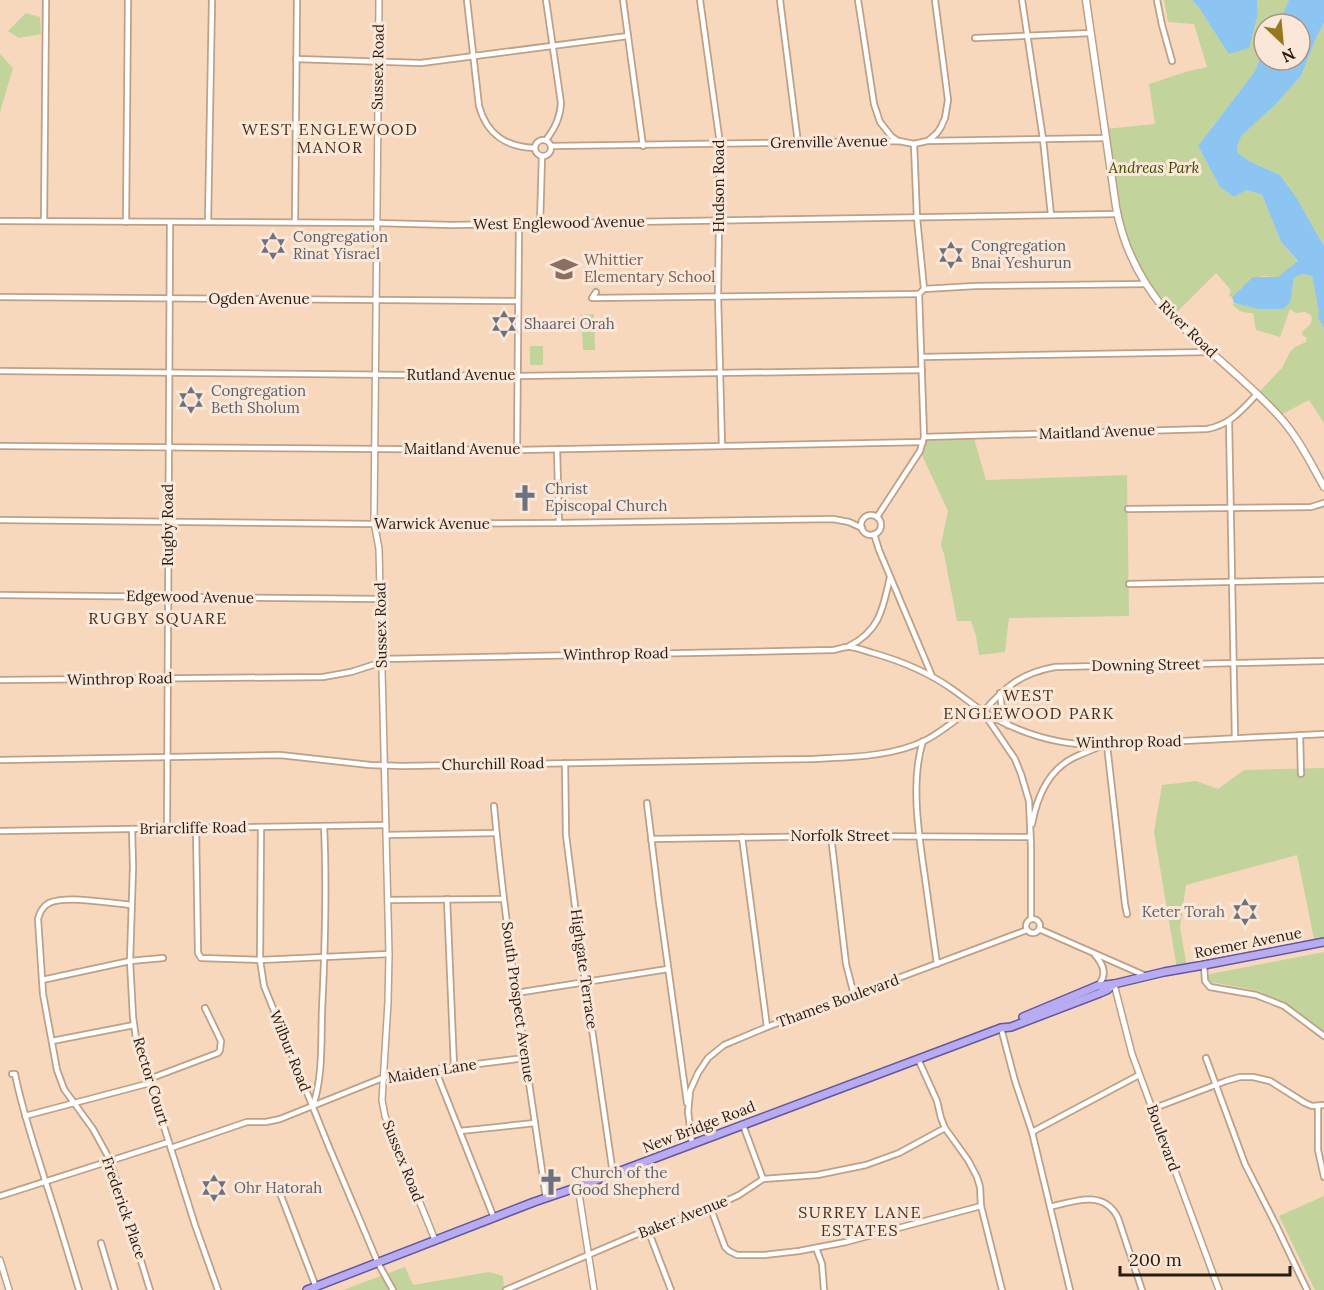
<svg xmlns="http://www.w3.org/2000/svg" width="1324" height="1290" viewBox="0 0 1324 1290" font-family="Lora,serif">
  <rect width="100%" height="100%" fill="#f7d8bd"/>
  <g fill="#c3d39c">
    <polygon points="1164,0 1192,0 1199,8 1230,54 1258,13 1257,0 1289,0 1278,24 1264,24 1264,47 1255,71 1198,146 1220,187 1234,197 1247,190 1262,195 1281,242 1298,262 1278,277 1262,276 1242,287 1232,297 1229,296 1231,290 1216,273 1172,317 1155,297 1122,232 1105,129 1155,124 1149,84 1185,72 1207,67 1194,24 1168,22"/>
    <polygon points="26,13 40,17 41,34 19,38 8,31"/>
    <polygon points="1324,23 1324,246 1296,197 1280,175 1249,161 1238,153 1237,147 1240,136 1275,105 1301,76 1317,36"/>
    <polygon points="0,54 13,68 0,112"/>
    <path d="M1302 274 1312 276 1322 325 1324 328V423L1309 400 1279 416 1257 394 1282 368 1290 352 1295 347 1306 342 1307 338 1302 335C1302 326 1315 328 1311 315L1305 312 1296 313 1290 309 1280 337 1256 330 1253 313C1243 313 1238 311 1232 304 1240 303 1248 307 1257 308 1265 310 1274 308 1283 309L1293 288 1294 278Z"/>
    <polygon points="594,314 595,350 583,350 581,315"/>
    <rect x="530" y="346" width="13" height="19"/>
    <polygon points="973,435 986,480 1127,475 1129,616 1009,618 1005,652 979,655 976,636 971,621 957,621 944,554 941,545 948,511 920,451 924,437"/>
    <polygon points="1324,768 1324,942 1315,944 1297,855 1186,885 1180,927 1187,968 1177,969 1154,832 1162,785 1196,781 1218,789 1244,770"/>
    <polygon points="1324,952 1324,1036 1284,1006 1259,991 1211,982 1207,978 1210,974"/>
    <polygon points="1324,1196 1324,1290 1315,1290 1279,1216"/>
    <polygon points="405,1267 413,1285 489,1272 503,1276 504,1290 343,1290"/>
  </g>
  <g fill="#8dc5f2">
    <polygon points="1192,0 1257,0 1258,13 1249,48 1229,54 1199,8"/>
    <polygon points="1289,0 1324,0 1324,23 1317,36 1301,76 1275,105 1241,136 1237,147 1238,153 1249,161 1280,175 1296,197 1324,246 1324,328 1318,318 1319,312 1312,276 1302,274 1294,278 1290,303 1283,309 1258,309 1234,303 1232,297 1253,277 1278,277 1298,261 1281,242 1262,195 1247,190 1234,197 1220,187 1198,146 1255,71 1264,47 1264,60 1300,60 1300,24 1278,24"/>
  </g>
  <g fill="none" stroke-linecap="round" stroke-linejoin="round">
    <defs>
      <g id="minor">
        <path d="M467 0 479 106C487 135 506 147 535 148"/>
        <polyline points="623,0 643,146"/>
        <polyline points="700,0 720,144 718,296 722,446"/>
        <polyline points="780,0 798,143"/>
        <polyline points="858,0 874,104 880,122 891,136 898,141"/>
        <polyline points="1022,0 1043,139 1051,215"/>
        <polyline points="1157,0 1162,25 1172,61"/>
        <polyline points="975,38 1091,33"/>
        <polyline points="296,59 421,63 628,36"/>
        <circle cx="543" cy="148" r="8"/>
        <path d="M546 140C555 128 560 118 561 103L546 0"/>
        <polyline points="929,140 937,133 941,127 945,118 948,100 935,0"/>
        <polyline points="551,146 899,141 914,144 927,141 1106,138"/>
        <polyline points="0,221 376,223 452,225 1117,214"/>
        <polyline points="44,221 46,0"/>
        <polyline points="126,222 128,0"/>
        <polyline points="208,222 212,0"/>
        <polyline points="295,222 297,0"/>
        <polyline points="540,224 542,156"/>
        <polyline points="924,289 975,286 1146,284"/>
        <polyline points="596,292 592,298 919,294"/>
        <polyline points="0,297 518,301"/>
        <polyline points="922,357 1210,352"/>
        <polyline points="0,371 518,376 922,370"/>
        <polyline points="1229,421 1235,738"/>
        <path d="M924 437 1207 429C1230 425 1242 410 1257 394"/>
        <polyline points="0,446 517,450 923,442"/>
        <polyline points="557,449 559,523"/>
        <polyline points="517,450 519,224"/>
        <polyline points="1128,509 1311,507 1324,503"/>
        <circle cx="871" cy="525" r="10"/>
        <polyline points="877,517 920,451 924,437 919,294 924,289 917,218 914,144"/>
        <polyline points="0,520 374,524 559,523 833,519 849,522 862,528"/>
        <polyline points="874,534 879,550 932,676"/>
        <polyline points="1129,584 1324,580"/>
        <polyline points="0,595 381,599"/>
        <path d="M849 646C880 631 883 608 890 577"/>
        <path d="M382 659 833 650C839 649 846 646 851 647 858 648 866 651 873 653 901 661 928 672 952 689 968 700 981 712 998 720 1031 737 1067 746 1104 745L1324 734"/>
        <polyline points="0,680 323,677 351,672 382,662"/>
        <polyline points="1000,693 1002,709 1008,725"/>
        <polyline points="1300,735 1301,774"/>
        <path d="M923 741C910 781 919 837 925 878 929 907 933 936 937 964"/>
        <polyline points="1107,745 1125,904 1127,914"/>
        <path d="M0 760 280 755 370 765 402 766 813 759C849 757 891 757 924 741 942 732 958 718 974 706"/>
        <polyline points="565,763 566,835 581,953 613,1174"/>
        <polyline points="647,803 659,902 687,1103"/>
        <path d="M494 806C506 937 527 1067 546 1198"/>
        <path d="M1032 824C1037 797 1049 769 1075 757 1084 753 1093 749 1102 746"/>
        <polyline points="261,827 260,960 264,986 329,1147 378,1263 393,1290"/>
        <polyline points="167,828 170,222"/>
        <polyline points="196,828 198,953 201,958 260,960 389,954"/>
        <polyline points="132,829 133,867 130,961 133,1017 136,1038 195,1225 218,1290"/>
        <polyline points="0,831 386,825"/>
        <polyline points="386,835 496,833"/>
        <polyline points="831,836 846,964 854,995"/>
        <polyline points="742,837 767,1027"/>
        <polyline points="651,839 843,836 1030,837 1030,835"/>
        <polyline points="447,899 454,1067"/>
        <polyline points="388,900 503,899"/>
        <path d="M131 905C110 903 67 895 49 903 42 907 40 912 38 919L43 994 57 1070 64 1089 93 1129 110 1160 150 1290"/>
        <circle cx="1033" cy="926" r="7"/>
        <path d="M1031 919V846L1029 801 1021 774 1015 759 983 712C1005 687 1021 673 1055 667L1324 661"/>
        <polyline points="1039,929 1146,976"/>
        <path d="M1095 955C1103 964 1108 975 1098 985"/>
        <polyline points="1204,965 1205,981 1210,987 1256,995 1284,1006 1324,1036"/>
        <polyline points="42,980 130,961 163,958"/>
        <polyline points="516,993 668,969"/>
        <polyline points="1001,1028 1015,1081 1032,1132 1070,1290"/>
        <polyline points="52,1041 134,1025"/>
        <polyline points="1206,1058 1245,1164 1276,1225 1307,1290"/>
        <polyline points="918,1059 937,1101 941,1118 945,1128 968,1160 977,1177 980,1187 981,1206 1002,1290"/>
        <polyline points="435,1069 494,1218"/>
        <path d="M12 1074H15C22 1110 34 1144 45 1180 57 1216 68 1253 79 1290"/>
        <polyline points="149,1079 218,1053 220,1050 221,1041 205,1008"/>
        <path d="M313 1106C323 1076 321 1042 322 1010 325 949 327 887 324 826"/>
        <polyline points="1318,1106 1318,1150 1324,1177"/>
        <polyline points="1152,1109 1226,1081 1240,1077 1253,1077 1270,1081 1305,1103 1312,1106 1324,1105"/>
        <polyline points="688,1111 692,1144"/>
        <polyline points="688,1113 690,1091 698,1073 708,1058 724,1045 767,1027 1027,930"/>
        <polyline points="25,1116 150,1083"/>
        <polyline points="743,1125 763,1179"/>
        <polyline points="460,1131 535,1123"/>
        <polyline points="1032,1132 1139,1075"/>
        <polyline points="171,1148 247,1122 266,1122 280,1119 390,1075 525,1058"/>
        <polyline points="278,1188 316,1287"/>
        <polyline points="0,1196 169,1142"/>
        <path d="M1050 1207C1074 1201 1104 1189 1118 1218L1142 1290"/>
        <polyline points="711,1209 725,1247 729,1251 737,1255 764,1255 799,1251 846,1242 981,1206"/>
        <polyline points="648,1230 671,1290"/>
        <polyline points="101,1243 115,1290"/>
        <polyline points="816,1248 822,1264 824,1290"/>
        <polyline points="506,1290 635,1235 667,1223 702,1212 739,1195 763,1179 817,1175 866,1165 899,1153 945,1128"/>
      </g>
      <g id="tertiary">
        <polyline points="379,0 374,522 379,549 389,954 388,1002 382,1100 385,1116 435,1240"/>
        <polyline points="1114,984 1132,1054 1219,1290"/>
        <polyline points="578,1187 594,1290"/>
        <polyline points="0,1260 9,1290"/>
      </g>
      <path id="secondary" d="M1086 0 1116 207C1123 246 1141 282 1167 312 1176 322 1187 331 1197 340 1224 364 1253 388 1277 414 1297 435 1310 462 1324 487"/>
      <g id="primary">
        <polyline points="1023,1017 1097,986 1114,984 1164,972 1204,965 1324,942"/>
        <polyline points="307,1290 534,1202 578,1187 1001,1028 1011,1027 1100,993 1107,990 1114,984"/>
      </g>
    </defs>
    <use href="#minor" stroke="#bea086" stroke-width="8"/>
    <use href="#tertiary" stroke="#bea086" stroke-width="8"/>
    <use href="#secondary" stroke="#bea086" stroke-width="9"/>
    <use href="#primary" stroke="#65569e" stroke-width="10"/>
    <use href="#minor" stroke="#fff" stroke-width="4.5"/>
    <use href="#tertiary" stroke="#fff" stroke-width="5"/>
    <use href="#secondary" stroke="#fff" stroke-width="6"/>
    <use href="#primary" stroke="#b7acf2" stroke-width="7"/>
  </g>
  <defs>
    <symbol id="synagogue-bare" viewBox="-9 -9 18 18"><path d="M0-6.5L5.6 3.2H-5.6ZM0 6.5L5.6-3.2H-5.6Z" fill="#6b7280" stroke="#fbe7d7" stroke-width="2.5" paint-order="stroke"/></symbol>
    <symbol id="school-bare" viewBox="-9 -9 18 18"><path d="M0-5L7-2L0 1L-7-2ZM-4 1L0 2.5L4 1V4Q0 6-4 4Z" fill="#8d6e63" stroke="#fbe7d7" stroke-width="2.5" paint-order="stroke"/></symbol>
    <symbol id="church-bare" viewBox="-9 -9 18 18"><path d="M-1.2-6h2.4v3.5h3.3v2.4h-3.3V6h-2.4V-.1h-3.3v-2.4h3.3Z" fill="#6b7280" stroke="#fbe7d7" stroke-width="2.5" paint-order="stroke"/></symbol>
  </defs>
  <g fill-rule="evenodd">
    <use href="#synagogue-bare" x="254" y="227" width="38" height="38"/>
    <use href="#synagogue-bare" x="932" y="236" width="38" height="38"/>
    <use href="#school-bare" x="545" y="250" width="38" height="38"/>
    <use href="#synagogue-bare" x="485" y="305" width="38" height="38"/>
    <use href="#synagogue-bare" x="172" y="381" width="38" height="38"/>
    <use href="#church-bare" x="506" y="479" width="38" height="38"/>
    <use href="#synagogue-bare" x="1226" y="893" width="38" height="38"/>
    <use href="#church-bare" x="532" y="1163" width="38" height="38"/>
    <use href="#synagogue-bare" x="195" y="1169" width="38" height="38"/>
  </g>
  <g text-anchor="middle" stroke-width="6" stroke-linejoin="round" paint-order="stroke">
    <g font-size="15" fill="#271c12" stroke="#fbe7d7">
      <text transform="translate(378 67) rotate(-89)" y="5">Sussex Road</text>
      <text transform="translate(829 142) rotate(-1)" y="5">Grenville Avenue</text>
      <text transform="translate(719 186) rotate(-90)" y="5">Hudson Road</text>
      <text transform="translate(559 223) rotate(-1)" y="5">West Englewood Avenue</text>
      <text x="259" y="304">Ogden Avenue</text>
      <text transform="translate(1188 329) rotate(44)" y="5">River Road</text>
      <text x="461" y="380">Rutland Avenue</text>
      <text transform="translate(1097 432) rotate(-2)" y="5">Maitland Avenue</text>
      <text x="462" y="454">Maitland Avenue</text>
      <text x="432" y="529">Warwick Avenue</text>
      <text transform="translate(168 525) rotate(-90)" y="5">Rugby Road</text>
      <text transform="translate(190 597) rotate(1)" y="5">Edgewood Avenue</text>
      <text transform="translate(381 625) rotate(-91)" y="5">Sussex Road</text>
      <text transform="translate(616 654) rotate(-1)" y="5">Winthrop Road</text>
      <text transform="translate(1146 665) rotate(-1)" y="5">Downing Street</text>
      <text transform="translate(120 679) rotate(-1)" y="5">Winthrop Road</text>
      <text transform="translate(1129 742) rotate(-1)" y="5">Winthrop Road</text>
      <text transform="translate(493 764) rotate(-1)" y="5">Churchill Road</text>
      <text transform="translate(193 828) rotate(-1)" y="5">Briarcliffe Road</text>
      <text x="840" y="841">Norfolk Street</text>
      <text transform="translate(1248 943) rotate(-11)" y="5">Roemer Avenue</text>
      <text transform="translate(584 969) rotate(82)" y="5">Highgate Terrace</text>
      <text transform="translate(838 1001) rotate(-20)" y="5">Thames Boulevard</text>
      <text transform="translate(518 1002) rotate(82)" y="5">South Prospect Avenue</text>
      <text transform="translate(290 1051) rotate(68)" y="5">Wilbur Road</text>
      <text transform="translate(432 1071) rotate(-9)" y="5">Maiden Lane</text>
      <text transform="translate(151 1081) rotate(73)" y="5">Rector Court</text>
      <text transform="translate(699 1127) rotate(-21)" y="5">New Bridge Road</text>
      <text transform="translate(1163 1138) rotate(70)" y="5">Boulevard</text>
      <text transform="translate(403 1161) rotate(68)" y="5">Sussex Road</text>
      <text transform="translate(124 1208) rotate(71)" y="5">Frederick Place</text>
      <text transform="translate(683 1217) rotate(-21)" y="5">Baker Avenue</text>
    </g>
    <g font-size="15" font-style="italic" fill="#3b4a00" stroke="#fbe7d7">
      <text x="1154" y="173">Andreas Park</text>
    </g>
    <g font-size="15" fill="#5b616d" stroke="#fbe7d7" text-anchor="start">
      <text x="293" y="242">Congregation<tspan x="293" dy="17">Rinat Yisrael</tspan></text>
      <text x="971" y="251">Congregation<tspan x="971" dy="17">Bnai Yeshurun</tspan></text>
      <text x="524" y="329">Shaarei Orah</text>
      <text x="211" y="396">Congregation<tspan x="211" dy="17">Beth Sholum</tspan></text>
      <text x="545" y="494">Christ<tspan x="545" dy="17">Episcopal Church</tspan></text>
      <text x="1225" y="917" text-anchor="end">Keter Torah</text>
      <text x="571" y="1178">Church of the<tspan x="571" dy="17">Good Shepherd</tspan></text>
      <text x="234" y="1193">Ohr Hatorah</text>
    </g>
    <g font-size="15" fill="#785e54" stroke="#fbe7d7" text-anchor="start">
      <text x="584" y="265">Whittier<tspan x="584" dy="17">Elementary School</tspan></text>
    </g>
    <g font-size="16" letter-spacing="1.5" fill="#483019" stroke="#fbe7d7">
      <text x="330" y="135">WEST ENGLEWOOD<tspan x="330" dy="18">MANOR</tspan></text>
      <text x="158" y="624">RUGBY SQUARE</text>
      <text x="1029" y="701">WEST<tspan x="1029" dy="18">ENGLEWOOD PARK</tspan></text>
      <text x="860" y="1218">SURREY LANE<tspan x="860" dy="18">ESTATES</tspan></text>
    </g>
  </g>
  <g transform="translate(1282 42) rotate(154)"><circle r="28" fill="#fbe7d7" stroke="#a69688" stroke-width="1.5"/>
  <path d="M0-4.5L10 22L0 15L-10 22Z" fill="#95771f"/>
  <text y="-9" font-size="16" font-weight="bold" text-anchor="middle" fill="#271c12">N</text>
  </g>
  <path d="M1120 1266v9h170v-9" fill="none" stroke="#271c12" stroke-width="3"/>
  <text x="1129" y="1266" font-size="18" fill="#271c12" stroke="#fbe7d7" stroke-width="4.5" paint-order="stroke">200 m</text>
</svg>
